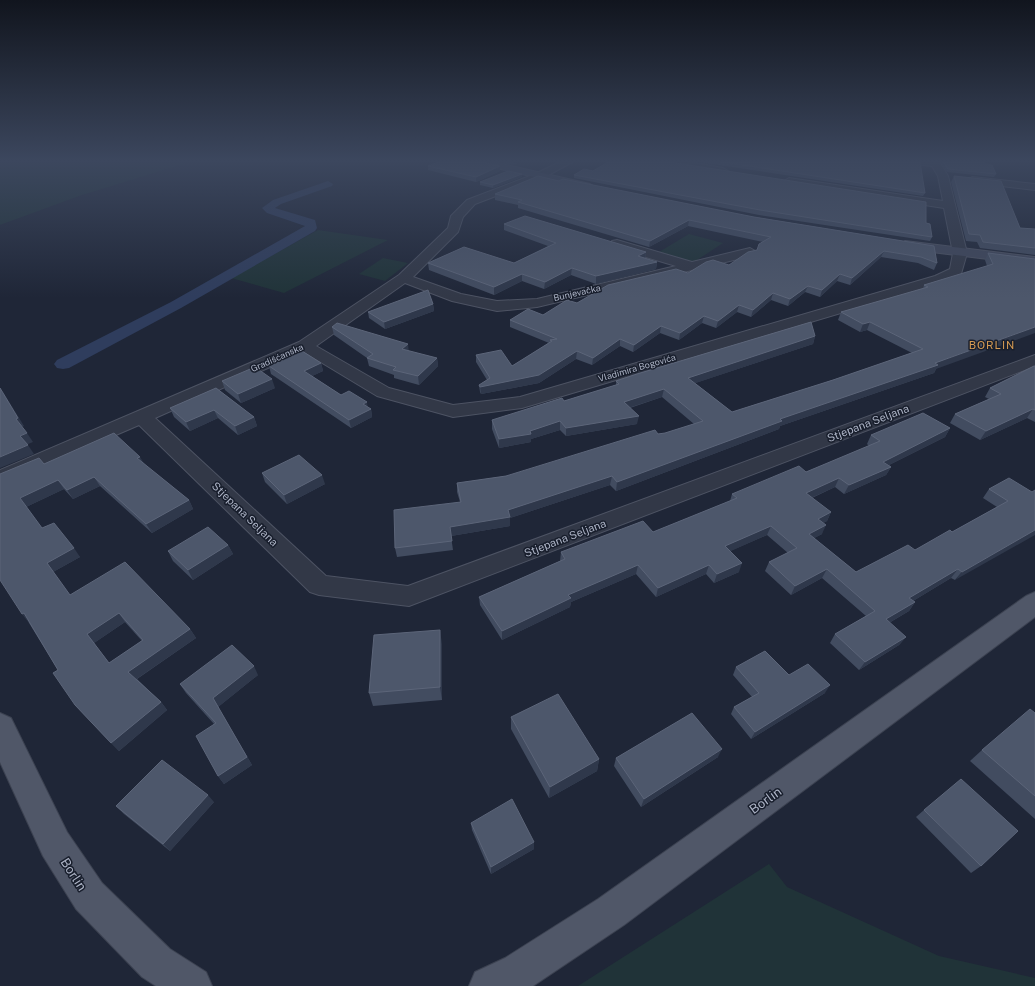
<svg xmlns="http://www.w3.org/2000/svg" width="1035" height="986" viewBox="0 0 1035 986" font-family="'Public Sans',sans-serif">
  <rect width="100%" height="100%" fill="#1f2637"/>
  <g fill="#203338">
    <polygon points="0,160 196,160 79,196 0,225"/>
    <polygon points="318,230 388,240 284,293 231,278"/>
    <polygon points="689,234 723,243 694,262 659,252"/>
    <polygon points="383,258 408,263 385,281 359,274"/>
    <polygon points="769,864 787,887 939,956 1035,978 1035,986 578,986"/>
  </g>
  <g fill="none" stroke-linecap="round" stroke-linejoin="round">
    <polygon fill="#2f3d5d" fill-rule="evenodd" points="328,181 333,184 332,186 281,204 275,208 315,220 317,228 315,231 181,308 69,368 63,369 57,368 54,364 57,360 171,302 305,226 267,213 262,208 273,200"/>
    <defs>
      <g id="minor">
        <polygon points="564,160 576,160 543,178 475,204 463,217 458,232 413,277 461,294 497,301 537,299 676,266 612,247 611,244 612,241 617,240 692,262 750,248 757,252 755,255 537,307 497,311 452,301 405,283 316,346 389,388 453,405 520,397 935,276 950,269 953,253 944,208 789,184 784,181 789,178 943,201 938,176 932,166 907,163 902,160 938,160 948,176 967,253 961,274 945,282 522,408 453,417 446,415 377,396 304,352 155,418 326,576 408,586 1035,355 1035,366 409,606 319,595 310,592 139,425 0,485 0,470 299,342 399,275 448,228 451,216 467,200 535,174"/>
        <polygon points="658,160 678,160 723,168 728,171 723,174 663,163"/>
        <polygon points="972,177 1035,184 1035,190 968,182 967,180"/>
      </g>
      <g id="secondary">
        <polygon points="469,160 485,160 590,184 595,187 590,190 471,162"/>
        <polygon points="905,241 1035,257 1035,265 900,248 899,245"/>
      </g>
      <g id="primary">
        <polygon points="1035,592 1035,617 624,925 533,986 469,986 475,972 505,958 598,899 1026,596"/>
        <polygon points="0,713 11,718 67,832 102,883 170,949 206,972 212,986 156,986 142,977 76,909 43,856 0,762"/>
      </g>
    </defs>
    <use href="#minor" stroke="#4d5363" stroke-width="2"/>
    <use href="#secondary" stroke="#4d5363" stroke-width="2"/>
    <use href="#primary" stroke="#3c4251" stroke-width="2"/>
    <use href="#minor" fill="#323847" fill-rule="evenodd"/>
    <use href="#secondary" fill="#40475b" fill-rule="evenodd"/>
    <use href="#primary" fill="#505768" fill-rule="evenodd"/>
  </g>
  <g fill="#424c60" fill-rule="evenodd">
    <polygon points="432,160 472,160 500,166 500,171 476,182 428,170 428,166 440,161"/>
    <polygon points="491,160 521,160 521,161 513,165"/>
    <polygon points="686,160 906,160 925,193 923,196"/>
    <polygon points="938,160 983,160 986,164 996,174 994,177 947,172"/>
    <polygon points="663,161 926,223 932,237 930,241 759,215 574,178 574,175 593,171"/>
    <polygon points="954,176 1020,228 1035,229 1035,255 980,248 977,242 966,241 951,182"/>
    <polygon points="522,177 493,188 480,185 480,182"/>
    <polygon points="559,181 754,217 934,246 937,263 934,270 918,263 881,257 850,285 837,281 820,297 805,292 788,306 771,300 751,317 737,312 716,328 702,323 679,340 660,333 633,352 620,346 592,365 576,359 539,383 481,394 480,392 479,385 487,380 476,362 476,355 512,366 549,343 510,327 510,320 543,315 577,303 688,273 729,265 757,250 763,242 688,226 649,247 518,208 518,205 495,200 495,194"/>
    <polygon points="504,224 646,252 645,259 657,262 656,269 596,284 571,275 544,289 522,281 494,295 429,270 428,263 514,263 548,246 504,230"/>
    <polygon points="988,253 1035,259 936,369 934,373 780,426 779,429 616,491 610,485 510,518 510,526 451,536 453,550 397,557 395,548 460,502 457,492 457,483 506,476 658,434 665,433 694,424 662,397 630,408 637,424 566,436 560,430 531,439 531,442 499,448 492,429 492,420 564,401 616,385 616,381 815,336 813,344 695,383 732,412 833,380 912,353 867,330 860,332 838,320 841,312 923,289 924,285 987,266 985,260"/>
    <polygon points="433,304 434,311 385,329 369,318 368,312"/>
    <polygon points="332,327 408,351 437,358 438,366 419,385 394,378 394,375 369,366 367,358 334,335"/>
    <polygon points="321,363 323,371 312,376 341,395 371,409 372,417 351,428 271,374 269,366"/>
    <polygon points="1035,366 1035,422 1027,418 980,440 950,423 955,414 989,399 985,397 990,388"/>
    <polygon points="222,381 275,388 241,403 225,390"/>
    <polygon points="216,388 254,417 257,426 238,435 218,418 190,431 174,417 170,408"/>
    <polygon points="950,428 945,437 889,465 891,467 886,475 844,494 835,487 812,498 831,512 827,521 823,523 822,534 814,538 856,572 915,550 952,532 997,507 983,498 989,489 1032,492 955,580 951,578 913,601 915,602 909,611 889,623 906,637 899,645 859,670 830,643 835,634 866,616 822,578 791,595 765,571 769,562 788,553 767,535 730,551 739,572 714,583 706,574 656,597 636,574 571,602 570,607 502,640 480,605 479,597 560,561 561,552 653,532 730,501 732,494 806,472 869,446 867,444 871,435"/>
    <path d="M44 464H144L189 500 193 509 152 533 100 486 73 499 64 489 26 507 42 528 80 557 53 572 70 595 190 629 196 638 137 679 161 702 167 710 119 751 75 705 58 670 29 623 0 549ZM125 622 142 641 109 663 94 643Z"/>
    <polygon points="262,473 325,484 287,504 265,482"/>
    <polygon points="228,545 233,554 193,580 173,561 168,551"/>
    <polygon points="442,644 442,700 373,706 369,693"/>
    <polygon points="736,667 789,675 825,693 751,739 731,714 734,707 752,697 733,675"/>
    <polygon points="258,675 218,707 252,765 224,784 218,776 214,724 186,693 180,684"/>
    <polygon points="1035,713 1035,819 970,761 982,750"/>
    <polygon points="511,717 599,759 597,771 549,798 511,729"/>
    <polygon points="718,757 641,807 614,766 616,758"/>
    <polygon points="214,802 170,851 124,814 116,806"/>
    <polygon points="924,810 981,866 971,873 916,817"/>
    <polygon points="471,823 534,849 491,874 472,830"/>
  </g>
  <g fill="#2f384b">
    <polygon points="515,160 521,160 521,161 513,165 513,161"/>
    <polygon points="500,166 500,171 476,182 476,177"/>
    <polygon points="522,174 522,177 493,188 493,185"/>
    <polygon points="689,220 688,226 649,247 650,241"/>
    <polygon points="884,251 881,257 850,285 852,278"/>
    <polygon points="646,252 645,259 638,256"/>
    <polygon points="657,262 656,269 596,284 596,276"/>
    <polygon points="572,268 571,275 544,289 545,282"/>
    <polygon points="522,274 522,281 494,295 494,287"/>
    <polygon points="840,274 837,281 820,297 822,290"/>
    <polygon points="808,286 805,292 788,306 790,299"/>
    <polygon points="773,293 771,300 751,317 753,310"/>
    <polygon points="433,304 434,311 385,329 384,322"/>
    <polygon points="739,305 737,312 716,328 718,321"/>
    <polygon points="704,316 702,323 679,340 680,333"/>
    <polygon points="870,322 867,330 860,332 863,324"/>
    <polygon points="661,326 660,333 633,352 634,345"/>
    <polygon points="1035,327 1035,333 936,369 934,373 780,426 779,429 616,491 617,482 780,419"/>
    <polygon points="815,336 813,344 687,386 688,378"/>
    <polygon points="620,339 620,346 592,365 593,358"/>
    <polygon points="408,344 409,353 402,349"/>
    <polygon points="577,351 576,359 539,383 481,394 480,387"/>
    <polygon points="437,358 438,366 419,385 418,376"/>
    <polygon points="321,363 323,371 306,379 304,371"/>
    <polygon points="272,379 275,388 241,403 238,394"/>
    <polygon points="0,387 24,426 22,427 16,419"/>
    <polygon points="664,389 662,397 622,410 624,402"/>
    <polygon points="367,402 368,410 363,404"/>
    <polygon points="371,409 372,417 351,428 349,420"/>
    <polygon points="1033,409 1027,418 980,440 986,431"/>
    <polygon points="214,410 218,418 190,431 186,422"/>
    <polygon points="639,416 637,424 566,436 566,428"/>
    <polygon points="254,417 257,426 238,435 235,426"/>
    <polygon points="560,421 560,430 531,439 531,442 499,448 499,439 530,431"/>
    <polygon points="950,428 945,437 879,470 883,462"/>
    <polygon points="27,433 33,442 26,445 20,436"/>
    <polygon points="28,445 34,454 0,468 0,457"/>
    <polygon points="140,457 145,465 137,458"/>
    <polygon points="891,467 886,475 844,494 849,485"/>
    <polygon points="322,475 325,484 287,504 284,495"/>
    <polygon points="612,476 610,485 510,518 510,526 451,536 450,527 508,510"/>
    <polygon points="94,477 100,486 73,499 67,490"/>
    <polygon points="839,478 835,487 802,502 806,493"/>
    <polygon points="58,480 64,489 26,507 20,498"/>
    <polygon points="189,500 193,509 152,533 146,524"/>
    <polygon points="831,512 827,521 814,528 818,519"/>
    <polygon points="826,525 822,534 805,543 809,534"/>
    <polygon points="771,526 767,535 722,555 725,546"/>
    <polygon points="1035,530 1035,535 955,580 962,572"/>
    <polygon points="228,545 233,554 193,580 188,570"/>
    <polygon points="74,548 80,557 53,572 76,604 47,563"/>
    <polygon points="742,563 739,572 714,583 717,574"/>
    <polygon points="638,565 636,574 571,602 570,607 502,640 502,631 568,595"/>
    <polygon points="709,565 706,574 656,597 658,588"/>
    <polygon points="827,569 822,578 791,595 795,586"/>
    <polygon points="958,569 951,578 903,607 909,598"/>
    <polygon points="915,602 909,611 880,628 886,619"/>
    <polygon points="24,613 32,621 29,623 22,614"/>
    <polygon points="119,613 125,622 94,643 87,634"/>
    <polygon points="190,629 196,638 135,680 128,672"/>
    <polygon points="440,630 442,644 442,700 440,687"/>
    <polygon points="906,637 899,645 859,670 865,662"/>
    <polygon points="254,666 258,675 218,707 252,765 224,784 218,776 247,757 213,698"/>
    <polygon points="830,685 825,693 751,739 755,732"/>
    <polygon points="161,702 167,710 119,751 111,743"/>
    <polygon points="722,749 718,757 641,807 644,799"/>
    <polygon points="599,759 597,771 549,798 550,787"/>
    <polygon points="208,795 214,802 170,851 163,844"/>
    <polygon points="534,842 534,849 491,874 491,867"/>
  </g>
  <g fill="#4d576b" stroke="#5c6579" fill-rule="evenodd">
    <polygon points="444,160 472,160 500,166 476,177 428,166"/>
    <polygon points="611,160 662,160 663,161 926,202 926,223 930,224 932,237 760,210 574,175 584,169 593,171"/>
    <polygon points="710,160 906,160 908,161 920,162 925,193"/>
    <polygon points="942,160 983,160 986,164 992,165 996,174 948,169"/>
    <polygon points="508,171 522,174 493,185 480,182"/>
    <polygon points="538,176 559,181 563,179 754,217 934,246 937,263 921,257 884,251 852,278 840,274 822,290 808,286 790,299 773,293 753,310 739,305 718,321 704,316 680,333 661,326 634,345 620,339 593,358 577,351 539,375 480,387 479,385 490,378 476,355 501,350 512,366 552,341 550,340 557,339 510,320 528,309 543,315 567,300 577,303 608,285 676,269 688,273 706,262 713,260 729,265 748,252 757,250 759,244 771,237 689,220 650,241 518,202 522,200 495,194"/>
    <polygon points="954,176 1001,181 1020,228 1035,229 1035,248 983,242 980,235 969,234"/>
    <polygon points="525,216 646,252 638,256 657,262 596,276 572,268 545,282 522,274 494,287 428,263 464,247 514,263 556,243 504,224"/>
    <polygon points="988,253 1035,259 1035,327 935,363 938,365 780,419 782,421 617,482 612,476 508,510 510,517 450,527 452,541 395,548 394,510 461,502 457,483 506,476 655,430 658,434 665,433 703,421 664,389 624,402 639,416 566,428 560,421 530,431 531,434 499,439 492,420 562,398 564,401 619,384 616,381 637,374 811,322 815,336 688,378 732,412 833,380 923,349 870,322 863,324 841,312 928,287 924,285 993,264"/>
    <polygon points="428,290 433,304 384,322 368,312"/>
    <polygon points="337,323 408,344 402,349 437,358 418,376 393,370 396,367 367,358 373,354 332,327"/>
    <polygon points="302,351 321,363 304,371 341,395 349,391 367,402 363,404 371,409 349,420 269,366"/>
    <polygon points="1034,366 1035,366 1035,410 1033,409 986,431 955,414 1001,394 990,388"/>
    <polygon points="255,367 272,379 238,394 222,381"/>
    <polygon points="0,388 18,418 16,419 27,433 20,436 28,445 0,457"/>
    <polygon points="216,388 254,417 235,426 214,410 186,422 170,408"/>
    <polygon points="923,413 950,428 883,462 891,467 849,485 839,478 806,493 831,512 818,519 826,525 809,534 856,572 908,545 915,550 950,530 952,532 1008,501 989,489 1009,478 1032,492 1035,490 1035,530 962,572 958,569 909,598 915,602 886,619 906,637 865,662 835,634 875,611 827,569 795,586 769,562 797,548 771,526 725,546 742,563 717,574 709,565 658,588 638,565 568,595 571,598 502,631 479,597 565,559 561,552 643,521 653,532 737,498 732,494 799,466 806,472 880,441 871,435"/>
    <path d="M114 433 140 457 137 458 189 500 146 524 94 477 67 490 58 480 20 498 42 528 54 523 74 548 47 563 70 595 125 562 190 629 128 672 161 702 111 743 75 705 53 673 58 670 24 613 22 614 0 580V474L39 458 44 464ZM119 613 143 640 109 663 87 634Z"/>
    <polygon points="299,455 322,475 284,495 262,473"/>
    <polygon points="208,527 228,545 188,570 168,551"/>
    <polygon points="440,630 440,687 369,693 374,635"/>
    <polygon points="232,645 254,666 213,698 247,757 218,776 196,736 216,723 180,684"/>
    <polygon points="765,651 789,675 808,664 830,685 755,732 734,707 759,693 736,667"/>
    <polygon points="558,694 599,759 550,787 511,717"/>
    <polygon points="1030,709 1035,713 1035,796 982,750"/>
    <polygon points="692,713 722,749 644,799 616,758"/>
    <polygon points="162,760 208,795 163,844 116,806"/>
    <polygon points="961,779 1018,831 981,866 924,810"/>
    <polygon points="512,799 534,842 491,867 471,823"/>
  </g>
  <linearGradient id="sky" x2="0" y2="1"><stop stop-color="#11151e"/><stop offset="0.54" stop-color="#3c475e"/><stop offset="1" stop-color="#3c475e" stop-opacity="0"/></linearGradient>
  <rect width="1035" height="298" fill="url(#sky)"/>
  <g text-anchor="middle" stroke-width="3" stroke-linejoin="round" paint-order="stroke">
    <g font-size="9" fill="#acb3c5" stroke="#181e2c">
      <text transform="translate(577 293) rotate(-13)" y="3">Bunjevačka</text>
      <text transform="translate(277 358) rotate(-24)" y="3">Gradišćanska</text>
      <text transform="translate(637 368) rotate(-16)" y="3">Vladimira Bogovića</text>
    </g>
    <g font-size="11" letter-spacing="1" fill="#d79c54" stroke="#181e2c">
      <text x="992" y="349">BORLIN</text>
    </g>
    <g font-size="11" fill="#acb3c5" stroke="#181e2c">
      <text transform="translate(868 423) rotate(-21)" y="4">Stjepana Seljana</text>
      <text transform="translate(245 514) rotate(44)" y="4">Stjepana Seljana</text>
      <text transform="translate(565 538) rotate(-21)" y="4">Stjepana Seljana</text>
    </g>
    <g font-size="13" fill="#acb3c5" stroke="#181e2c">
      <text transform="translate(765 800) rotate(-36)" y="5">Borlin</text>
      <text transform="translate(74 874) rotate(57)" y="5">Borlin</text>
    </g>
  </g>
</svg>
